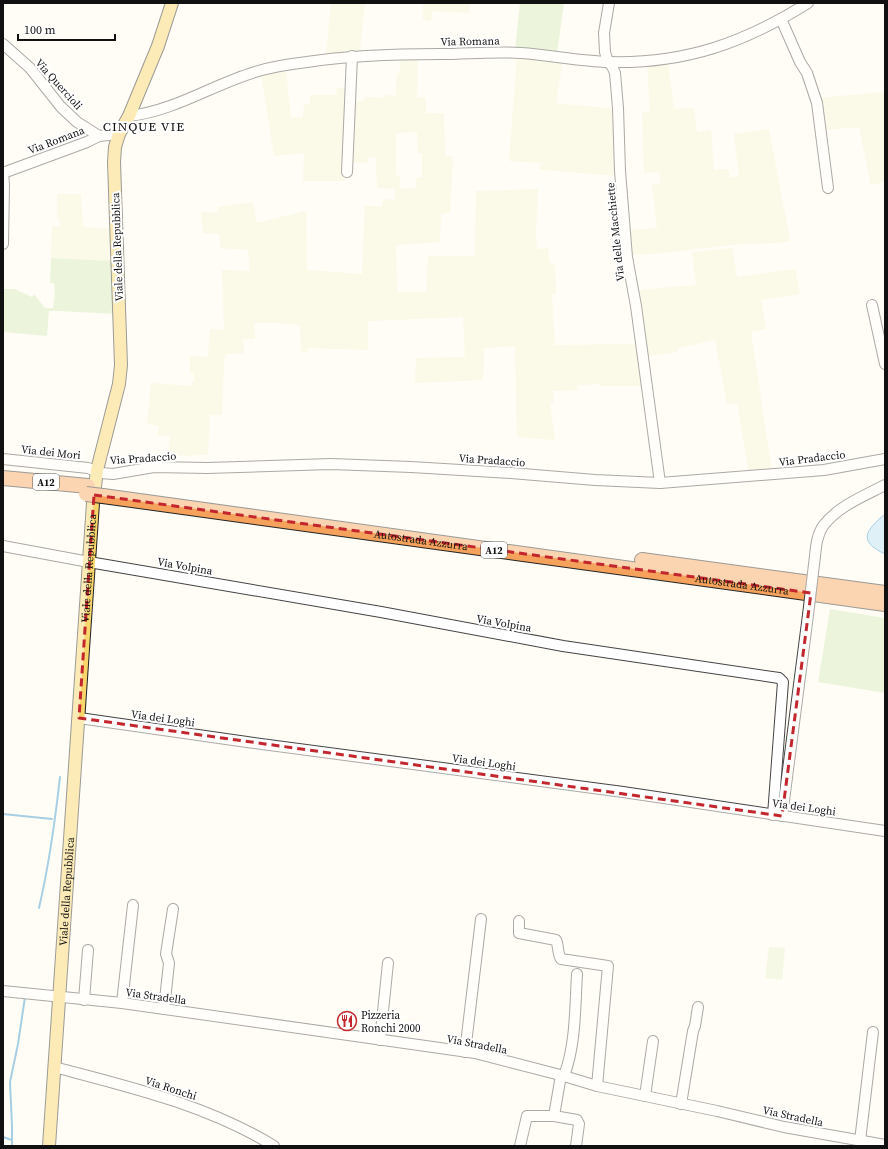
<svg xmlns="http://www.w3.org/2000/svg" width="888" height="1149" viewBox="0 0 888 1149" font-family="'Source Serif 4',serif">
  <rect width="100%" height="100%" fill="#fffdf5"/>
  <g fill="#f6f3d4" fill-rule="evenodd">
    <polygon points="331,3 365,3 361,40 360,49 357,52 326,54"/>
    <polygon points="423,3 470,3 469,13 432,11 431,21 423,20"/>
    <path d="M401 56 418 57 417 97 426 98V113H444L445 156H452L453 159 450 213 441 214 440 242 396 245 397 292H426L428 256H475L476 191 538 189 536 234 537 249 548 248 550 263H555L556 294 552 295 555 345 639 344 644 377 640 379 642 386H600V384L578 385 577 390 553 391 554 402 550 403 555 440 517 437 515 346 484 348 483 380 415 383 416 358 465 357 463 317 368 321V350L308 348 307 353H301L300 325 279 323H254L255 339H243L244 353 226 354 224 360 222 415H210L208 455 168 456 170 435 158 436 159 426 147 424 151 383 191 386 192 382H194V374L190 373V356L208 357 210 329 224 330 222 270 250 271 248 250 221 248 219 234 203 233 201 212 217 213 218 207 253 202 257 223 306 211 307 270 362 274 365 206H382L383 200 395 199V189L377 188 376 158 368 157 367 163 346 162 345 181H303L304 153 274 156 261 74 286 71 291 118 303 117 304 104H310V95H336L337 88H350L349 102 362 101 367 97 384 98 385 95 395 96 396 94 397 73H400ZM417 132 418 153H422V177L416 178V188L400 189V176L396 175V133Z"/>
    <polygon points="517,56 563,60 556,103 615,109 619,176 543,170 539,169 542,163 509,161"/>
    <polygon points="668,62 674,109 694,108 697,132 711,130 714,170 728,169 730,177 739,177 734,134 769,129 790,241 777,243 739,244 663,253 634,255 631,253 630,230 657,228 652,185 661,183 659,172 644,173 642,113 650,112 647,64"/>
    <polygon points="885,92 885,182 871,185 859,127 823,130 817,98"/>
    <polygon points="57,194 81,194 83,227 113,229 113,261 51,258 52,226 60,226 59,219 57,218"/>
    <polygon points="732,248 737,277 795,269 800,294 761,300 766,329 751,332 772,472 749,474 737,403 727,404 715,340 678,348 678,352 648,356 636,290 696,285 692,252"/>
  </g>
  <g fill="#d5ebbd">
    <polygon points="520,3 564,3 557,54 515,50"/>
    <polygon points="51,258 113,261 115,314 58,311 49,311 47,336 3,332 4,289 15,289 32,297 34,294 45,308 53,308 55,290 54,283 50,283"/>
    <polygon points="830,609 885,618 885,693 818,682"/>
  </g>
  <polygon fill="#e6f2cf" points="769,947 785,948 782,980 765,978"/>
  <path fill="#b9e0f7" stroke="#3f96cf" d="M885 514V554C857 541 866 530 885 514Z"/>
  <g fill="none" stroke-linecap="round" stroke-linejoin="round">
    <g stroke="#3f96cf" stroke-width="2">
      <polyline points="3,814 52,819"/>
      <path d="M39 908C49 865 55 822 60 777"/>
      <polyline points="3,1137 12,1140"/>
      <polyline points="12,1146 12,1126 10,1082 18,1044 25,997"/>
    </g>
    <defs>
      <g id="minor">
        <polyline points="609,3 604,33 605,52 608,62 612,66 615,73 618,108 620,171 627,257 636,306 660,483"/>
        <polyline points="781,19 800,62 807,73 817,103 828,188"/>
        <polyline points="3,44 30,68 61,107 77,122 99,136"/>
        <path d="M129 116C174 111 212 85 255 72 271 67 289 64 307 62 352 55 394 54 440 54 467 54 494 51 521 53 550 55 579 61 609 62 685 64 744 43 808 3"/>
        <polyline points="347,172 352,56"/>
        <polyline points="3,173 87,142 99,136 119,134"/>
        <polyline points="3,173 4,185 3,244"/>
        <polyline points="872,305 885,364"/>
        <polyline points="3,459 88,468 101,473 113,474 154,467 207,468 331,464 411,467 511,473 595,480 660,483 824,470 885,459"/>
        <polyline points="3,546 89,562 381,612 563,646 779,678 783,682 773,815"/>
        <path d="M815 556C816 546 817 535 823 526 838 506 864 496 885 485"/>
        <polyline points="79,718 247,742 623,792 885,831"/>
        <polyline points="782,816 808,615"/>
        <path d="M519 921V933L556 940C559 946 557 953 561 959L608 966 597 1086"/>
        <polyline points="3,991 122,1003 475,1053 564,1076 597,1086 717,1111 784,1127 885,1145"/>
        <polyline points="84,1000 88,950"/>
        <polyline points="122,1003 133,905"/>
        <polyline points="164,1009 169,963 166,954 173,909"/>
        <polyline points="380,1040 388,963"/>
        <polyline points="465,1052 481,919"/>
        <path d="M54 1067C130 1087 207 1105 274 1146"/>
        <polyline points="561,1075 554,1116 577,1120 579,1124 576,1146"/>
        <path d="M564 1076C576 1044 575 1007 577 974"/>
        <polyline points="645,1096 653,1041"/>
        <polyline points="681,1104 693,1031 695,1026 698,1007"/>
        <polyline points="860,1141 873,1032"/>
        <polyline points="520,1146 527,1116 554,1116"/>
      </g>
      <g id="major">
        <path id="s1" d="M49 1146 93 503 97 470 119 384 121 365 114 162 115 147 119 134 129 116 158 46 172 3"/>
      </g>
      <g id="highway">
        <polyline points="3,478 88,486"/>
        <path id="s2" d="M103 496 885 604"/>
        <polyline points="642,560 885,593"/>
      </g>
    </defs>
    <use href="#minor" stroke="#444" stroke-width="12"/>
    <use href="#major" stroke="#222" stroke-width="14"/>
    <use href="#highway" stroke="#222" stroke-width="16"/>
    <use href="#minor" stroke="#fff" stroke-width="10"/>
    <use href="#major" stroke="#f9d66b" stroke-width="12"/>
    <use href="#highway" stroke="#f5a25d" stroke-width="14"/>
    <defs>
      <polyline id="minor-bridge" points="808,615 815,556"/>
      <polyline id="highway-bridge" points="86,494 103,496"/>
    </defs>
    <use href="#minor-bridge" stroke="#444" stroke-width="12" stroke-linecap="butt"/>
    <use href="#highway-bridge" stroke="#222" stroke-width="16" stroke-linecap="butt"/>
    <use href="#minor-bridge" stroke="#fff" stroke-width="10"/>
    <use href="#highway-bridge" stroke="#f5a25d" stroke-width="14"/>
  </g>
  <path d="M0 0H888V1149H0ZM94 495 811 593 782 816 79 718Z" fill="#fffdf5" fill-opacity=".55" fill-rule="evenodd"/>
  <path fill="none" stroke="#c4262e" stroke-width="3" stroke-dasharray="8 5" stroke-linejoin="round" d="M94 495 811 593 782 816 79 718Z"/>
  <defs>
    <symbol id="restaurant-ring" viewBox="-11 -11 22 22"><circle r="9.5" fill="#fff" stroke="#c4262e" stroke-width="1.5"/><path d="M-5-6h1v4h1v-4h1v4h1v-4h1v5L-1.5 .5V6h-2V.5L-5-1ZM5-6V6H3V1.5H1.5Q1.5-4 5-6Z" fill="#c4262e"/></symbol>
  </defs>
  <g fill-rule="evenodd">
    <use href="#restaurant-ring" x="336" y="1010" width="22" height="22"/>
  </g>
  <g text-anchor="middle" stroke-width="4" stroke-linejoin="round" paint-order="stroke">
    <g fill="#fff" stroke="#585858" stroke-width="1">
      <rect x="33" y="474" width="26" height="16" rx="3"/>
      <rect x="481" y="542" width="26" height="16" rx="3"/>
    </g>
    <g font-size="10" font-weight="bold" fill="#111">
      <text x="46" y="486">A12</text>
      <text x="494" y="554">A12</text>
    </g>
    <g font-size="11" fill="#111" stroke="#fff">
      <text transform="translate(470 41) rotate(-1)" y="4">Via Romana</text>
      <text transform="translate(59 84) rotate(48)" y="4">Via Quercioli</text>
      <text transform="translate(56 140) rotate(-21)" y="4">Via Romana</text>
      <text transform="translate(615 232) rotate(-96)" y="4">Via delle Macchiette</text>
      <text transform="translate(117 247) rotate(-92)" y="4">Viale della Repubblica</text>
      <text transform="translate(51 452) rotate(6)" y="4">Via dei Mori</text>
      <text transform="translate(143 458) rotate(-4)" y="4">Via Pradaccio</text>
      <text transform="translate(812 458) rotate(-7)" y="4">Via Pradaccio</text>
      <text transform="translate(492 460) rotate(4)" y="4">Via Pradaccio</text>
      <text dy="4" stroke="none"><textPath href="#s2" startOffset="321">Autostrada Azzurra</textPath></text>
      <text transform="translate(185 566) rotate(10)" y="4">Via Volpina</text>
      <text dy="4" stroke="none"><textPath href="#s1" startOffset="579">Viale della Repubblica</textPath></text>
      <text dy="4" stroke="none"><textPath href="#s2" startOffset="645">Autostrada Azzurra</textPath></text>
      <text transform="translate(504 623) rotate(10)" y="4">Via Volpina</text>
      <text transform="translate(163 718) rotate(8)" y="4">Via dei Loghi</text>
      <text transform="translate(484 762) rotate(8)" y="4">Via dei Loghi</text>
      <text transform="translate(804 807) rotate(8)" y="4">Via dei Loghi</text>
      <text dy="4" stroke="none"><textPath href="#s1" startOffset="255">Viale della Repubblica</textPath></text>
      <text transform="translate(156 996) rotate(8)" y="4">Via Stradella</text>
      <text transform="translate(477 1044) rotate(11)" y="4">Via Stradella</text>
      <text transform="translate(171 1088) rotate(18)" y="4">Via Ronchi</text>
      <text transform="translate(793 1116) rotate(12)" y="4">Via Stradella</text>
    </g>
    <g font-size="11" fill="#111" stroke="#fff" text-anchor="start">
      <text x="361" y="1019">Pizzeria<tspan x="361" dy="13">Ronchi 2000</tspan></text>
    </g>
    <g font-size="13" letter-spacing="1" fill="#111" stroke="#fff">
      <text x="144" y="131">CINQUE VIE</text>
    </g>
  </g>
  <rect width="888" height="1149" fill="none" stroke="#111111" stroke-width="8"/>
  <path d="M18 34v6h97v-6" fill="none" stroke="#111111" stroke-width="2"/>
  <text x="24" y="34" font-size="12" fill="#111111" stroke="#ffffff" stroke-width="3" paint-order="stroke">100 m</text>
</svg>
